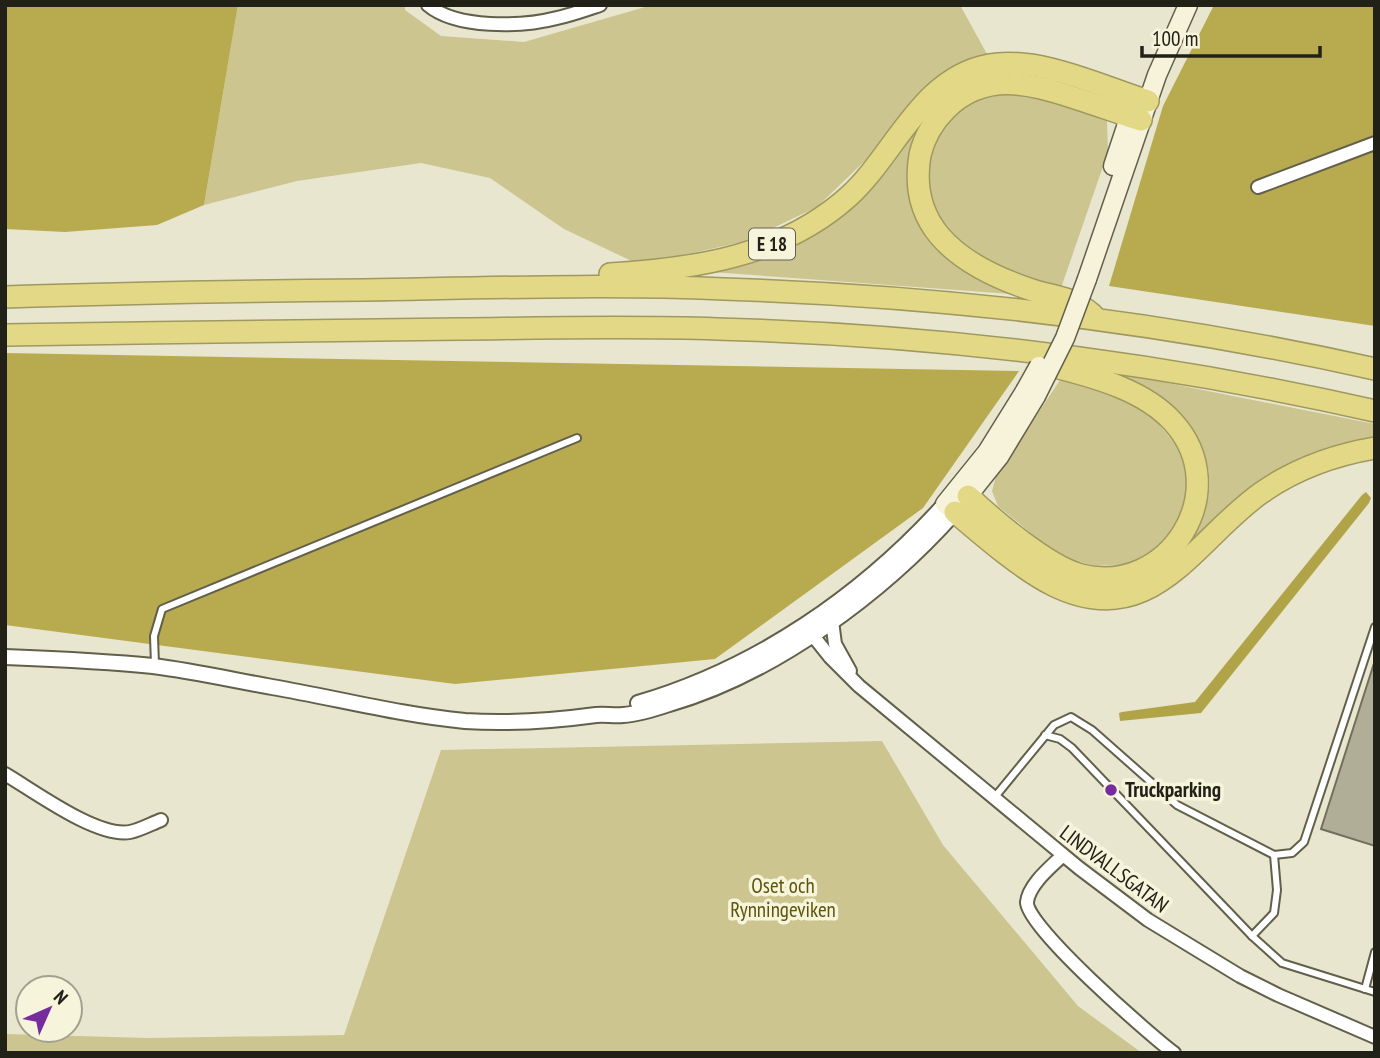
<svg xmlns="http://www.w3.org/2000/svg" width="1380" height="1058" viewBox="0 0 1380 1058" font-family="'PT Sans Narrow',sans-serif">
  <rect width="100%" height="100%" fill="#e9e6cf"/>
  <g fill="#ccc590">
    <polygon points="238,5 405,5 405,10 441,36 524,42 652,5 960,5 987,54 933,79 875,151 817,207 746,241 640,265 564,229 490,178 421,163 297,181 204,205"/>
    <path d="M1004 91 1030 93 1099 113 1107 121 1108 152 1060 291C1022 277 980 264 951 236 919 205 918 145 951 114 966 100 984 95 1004 91Z"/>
    <polygon points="927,114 926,231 1026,295 711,272 781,250"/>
    <path d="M1117 373 1375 424V439L1341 447 1178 555C1185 545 1195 535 1200 524 1233 449 1175 405 1117 373Z"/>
    <polygon points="1060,380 1107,392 1153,417 1181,451 1188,488 1178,521 1157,548 1128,564 1095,566 1068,559 1044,544 998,506 992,491 996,476"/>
    <polygon points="882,741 943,845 1078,1006 1142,1053 5,1053 5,1034 149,1038 344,1035 441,750"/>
  </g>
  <g fill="#b8ab4f">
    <polygon points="5,5 238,5 204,205 157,225 65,232 5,229"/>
    <polygon points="1214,5 1375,5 1375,326 1109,286 1163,106"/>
    <polygon points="5,353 1019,371 923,508 715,659 455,684 5,625"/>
  </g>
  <polygon fill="#b1a448" points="1366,492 1371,498 1369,503 1201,713 1120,721 1119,713 1122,712 1195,702 1362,495"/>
  <polygon fill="#b1ae98" stroke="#726f5a" stroke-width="2" points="1375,660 1375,846 1321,829"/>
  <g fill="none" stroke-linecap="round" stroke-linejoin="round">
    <defs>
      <g id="service">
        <polyline points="155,665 154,636 162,609 577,438"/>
        <polyline points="1045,735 1060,739 1072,748 1252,936 1282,963 1375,992"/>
        <polyline points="994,798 1054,725 1071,717 1092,730 1177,805 1274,855 1292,853 1304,842 1375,627"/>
        <polyline points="1252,936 1274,913 1277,890 1274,855"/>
        <polyline points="1365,989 1375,952"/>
      </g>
      <g id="minor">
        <path d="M428 5C456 29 522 27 557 18 571 15 585 10 600 5"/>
        <polyline points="1258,187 1375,143"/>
        <polyline points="832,621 835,644 850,671"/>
        <polyline points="806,627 830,657 859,686 1079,868 1148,920 1240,976 1278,995 1375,1037"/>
        <path d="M5 774C34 791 97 838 130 832 140 830 151 824 161 820"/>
        <path d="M1063 855C1051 867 1029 884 1027 902 1025 926 1150 1035 1174 1053"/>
      </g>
      <g id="tertiary">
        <path d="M5 657C55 659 104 661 153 666 193 671 233 680 272 687 336 698 400 715 465 721 509 724 552 721 596 715 605 714 614 716 623 715 638 714 654 709 669 704 774 674 883 593 955 512"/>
        <path d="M638 703C757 668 862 596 945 504"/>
      </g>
      <g id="secondary">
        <polyline points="1113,166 1133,106"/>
        <polyline points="1087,279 1157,75 1188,5"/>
        <polyline points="1025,391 987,452 945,504 955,512 999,457 1036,396"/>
      </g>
      <g id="motorway">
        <path d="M610 274C695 269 782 256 848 197 895 155 920 78 989 65 1039 56 1100 86 1148 101"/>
        <path d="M5 297C125 293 245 291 365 290 484 288 604 284 724 289 942 296 1161 321 1375 369"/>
        <path d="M1093 315C1088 311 1082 306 1076 303 1064 297 1048 295 1035 291 1001 280 962 263 939 235 920 212 915 184 920 155 924 138 933 122 946 109 985 71 1029 83 1075 98 1097 105 1119 113 1141 120"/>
        <path d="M5 335C157 333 309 330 461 329 547 328 632 326 717 329 938 335 1159 362 1375 411"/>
        <path d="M968 496C994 520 1047 566 1081 575 1169 597 1235 490 1173 422 1145 391 1098 378 1059 368L1055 365"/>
        <path d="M955 512C982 535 1021 569 1053 585 1152 634 1194 540 1261 493 1295 469 1334 455 1375 448"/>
      </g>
    </defs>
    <use href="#service" stroke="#625f4b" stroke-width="10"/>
    <use href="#minor" stroke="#625f4b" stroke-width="16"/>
    <use href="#tertiary" stroke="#625f4b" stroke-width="18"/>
    <use href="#secondary" stroke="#625f4b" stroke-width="21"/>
    <use href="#motorway" stroke="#9f9860" stroke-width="24"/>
    <use href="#service" stroke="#fff" stroke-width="6"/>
    <use href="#minor" stroke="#fff" stroke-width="12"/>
    <use href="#tertiary" stroke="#fff" stroke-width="14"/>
    <use href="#secondary" stroke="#f7f3db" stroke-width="18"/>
    <use href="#motorway" stroke="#e3d886" stroke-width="21"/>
    <defs>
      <g id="secondary-bridge">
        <polyline points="1025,391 1039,366"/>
        <polyline points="1036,396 1065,338 1087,279"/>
      </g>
    </defs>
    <use href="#secondary-bridge" stroke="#625f4b" stroke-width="21" stroke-linecap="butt"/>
    <use href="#secondary-bridge" stroke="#f7f3db" stroke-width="18"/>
  </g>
  <circle fill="#772c9e" stroke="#f7f4dc" stroke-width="2.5" cx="1111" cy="790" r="7"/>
  <g text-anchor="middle" stroke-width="7" stroke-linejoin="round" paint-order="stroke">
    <rect fill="#f7f4dc" stroke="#626053" stroke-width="2" x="749" y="228.5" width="46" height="31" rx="5"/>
    <g font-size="19" font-weight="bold" fill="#222118">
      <text x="772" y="251">E 18</text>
    </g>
    <g font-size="21" font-weight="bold" fill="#222118" stroke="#f7f4dc" text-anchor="start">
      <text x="1125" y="797">Truckparking</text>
    </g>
    <g font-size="21" fill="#222118" stroke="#f7f4dc">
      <text transform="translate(1114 869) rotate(37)" y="7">LINDVALLSGATAN</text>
    </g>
    <g font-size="21" fill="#5d540b" stroke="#f7f4dc">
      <text x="783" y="893">Oset och<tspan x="783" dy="24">Rynningeviken</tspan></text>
    </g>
  </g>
  <rect width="1380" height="1058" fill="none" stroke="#222118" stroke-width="14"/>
  <g transform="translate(49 1009) rotate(45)"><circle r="33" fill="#f7f4dc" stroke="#a2a08e" stroke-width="2"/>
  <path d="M0-5L12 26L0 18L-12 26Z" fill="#772c9e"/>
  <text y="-10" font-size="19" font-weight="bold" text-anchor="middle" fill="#222118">N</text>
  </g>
  <path d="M1142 46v10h178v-10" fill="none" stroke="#222118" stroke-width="3.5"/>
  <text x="1152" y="46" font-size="21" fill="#222118" stroke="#f7f4dc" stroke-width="5" paint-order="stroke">100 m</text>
</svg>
